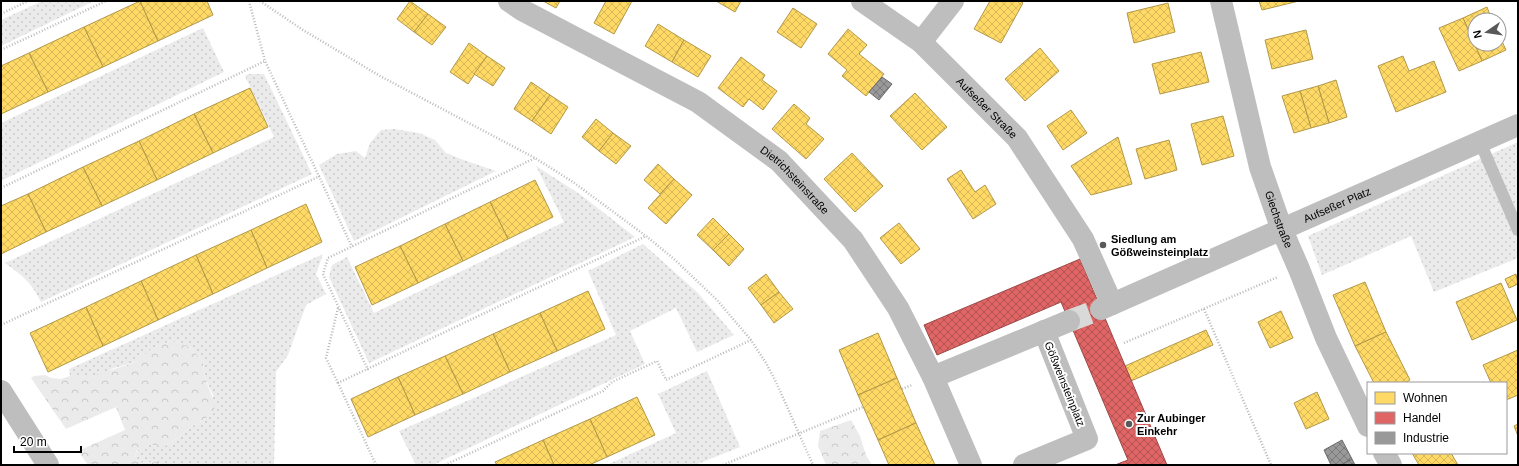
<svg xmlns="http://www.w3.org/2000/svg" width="1519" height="466" viewBox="0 0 1519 466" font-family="Helvetica,sans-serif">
  <defs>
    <pattern id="grass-dots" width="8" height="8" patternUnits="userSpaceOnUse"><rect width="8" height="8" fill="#ebebeb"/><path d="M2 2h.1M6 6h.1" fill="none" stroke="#c8c8c8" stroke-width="1.8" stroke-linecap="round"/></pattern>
    <pattern id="forest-crowns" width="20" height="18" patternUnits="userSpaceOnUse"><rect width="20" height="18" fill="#ebebeb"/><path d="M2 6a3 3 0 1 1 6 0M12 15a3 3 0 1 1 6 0" fill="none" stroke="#c8c8c8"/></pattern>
    <pattern id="homes-cross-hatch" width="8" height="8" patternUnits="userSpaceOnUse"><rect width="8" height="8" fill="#ffd966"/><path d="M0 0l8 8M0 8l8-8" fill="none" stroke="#d9b857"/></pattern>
    <pattern id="shops-cross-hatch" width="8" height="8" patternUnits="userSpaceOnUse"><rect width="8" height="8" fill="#e06666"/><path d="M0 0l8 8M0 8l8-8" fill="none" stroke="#b35252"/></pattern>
    <pattern id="industry-cross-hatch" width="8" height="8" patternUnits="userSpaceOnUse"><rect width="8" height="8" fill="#999"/><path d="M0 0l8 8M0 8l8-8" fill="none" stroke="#7a7a7a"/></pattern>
  </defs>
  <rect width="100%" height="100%" fill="#fff"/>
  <g fill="url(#grass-dots)">
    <polygon points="42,1 94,1 1,46 1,20"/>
    <polygon points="203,28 224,72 1,181 1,123"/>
    <path d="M248 74H264L312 174 41 302C31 282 23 276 5 263L274 137 245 76Z"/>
    <polygon points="394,129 419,133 435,140 446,153 461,159 496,171 354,241 319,165 337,154 356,151 365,158 370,143 381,130"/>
    <polygon points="1518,142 1518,258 1434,292 1411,236 1322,275 1308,236"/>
    <polygon points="536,166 581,195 635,237 369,363 329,277 332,265 347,257 374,313 564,222"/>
    <polygon points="643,244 697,292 734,335 697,352 676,308 630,331 645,364 433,465 416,465 399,431 616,335 588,271"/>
    <path d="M323 254 316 274 326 294 306 305 288 355 276 372 274 465H159L156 462 143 463 137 460 135 455C138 448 143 446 150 444L157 446H164L171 443 191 427 211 415 213 395 205 378 203 362 191 348 180 343 170 341 151 350 136 362 114 368 103 374 93 376H70L69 369Z"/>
    <polygon points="707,371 740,447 695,465 607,465 676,433 658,394"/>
  </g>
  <g fill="url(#forest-crowns)">
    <polygon points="170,341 180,343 191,348 203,362 205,378 215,404 214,411 211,415 191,427 171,443 164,446 157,446 150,444 137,450 135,455 137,460 143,463 157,462 159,465 88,465 78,451 125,430 116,407 66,429 31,378 34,376 45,375 51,378 61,379 70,376 93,376 136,362 150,350"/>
    <polygon points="851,420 860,436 866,455 872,465 826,465 818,446 820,431"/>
  </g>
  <g fill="url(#homes-cross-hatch)" stroke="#b29847">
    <polygon points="140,1 158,41 103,67 84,27"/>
    <polygon points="140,1 207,1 213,15 158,41"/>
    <polygon points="410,1 428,14 414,32 397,19"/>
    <polygon points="543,1 560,1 556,8"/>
    <polygon points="606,1 632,1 614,34 594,23"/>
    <polygon points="716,1 741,1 735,12"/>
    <polygon points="990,1 1020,1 1023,3 1001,43 974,29"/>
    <polygon points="1259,1 1299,1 1262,10"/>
    <polygon points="1168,3 1175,32 1134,43 1127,13"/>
    <polygon points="1487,7 1492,20 1475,20 1475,44 1499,44 1499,35 1506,50 1482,61 1463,18"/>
    <polygon points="793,8 817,24 801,48 777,32"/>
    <polygon points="428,14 446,27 432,45 414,32"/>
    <polygon points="1463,18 1482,61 1459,71 1439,28"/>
    <polygon points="658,24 684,40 672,62 645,46"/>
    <polygon points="84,27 103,67 48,92 29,53"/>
    <polygon points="848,29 867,45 859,54 884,74 866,96 842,76 847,70 828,54"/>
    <polygon points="1306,30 1313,59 1272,69 1265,40"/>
    <polygon points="684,40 711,56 698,77 672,62"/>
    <polygon points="469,43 487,56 468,84 450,72"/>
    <polygon points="1040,48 1059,71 1025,101 1005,79"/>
    <polygon points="1201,52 1209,82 1160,94 1152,64"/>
    <polygon points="29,53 48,92 1,114 1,66"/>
    <polygon points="487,56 505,68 493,86 474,74"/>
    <polygon points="1403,56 1409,71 1434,61 1446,92 1396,112 1378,66"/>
    <polygon points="741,57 765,75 762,80 777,91 763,110 749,99 743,107 718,88"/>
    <polygon points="1336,80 1347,117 1329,123 1318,86"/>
    <polygon points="531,82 550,95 532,121 514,109"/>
    <polygon points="1318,86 1329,123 1311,128 1300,91"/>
    <polygon points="250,88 268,127 213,153 194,114"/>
    <polygon points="1300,91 1311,128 1294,133 1282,96"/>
    <polygon points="915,93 947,127 922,150 890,116"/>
    <polygon points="550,95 568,107 551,134 532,121"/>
    <polygon points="794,104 810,118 806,124 824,139 806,159 772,129"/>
    <polygon points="1071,110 1087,133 1063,150 1047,126"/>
    <polygon points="194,114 213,153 157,180 139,141"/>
    <polygon points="1223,116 1234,156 1202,165 1191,124"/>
    <polygon points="596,119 613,133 599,151 582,137"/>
    <polygon points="613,133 631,146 616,164 599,151"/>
    <polygon points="1118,137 1132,184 1091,195 1071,166"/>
    <polygon points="1169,140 1177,170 1145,179 1136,149"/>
    <polygon points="139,141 157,180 102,206 83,167"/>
    <polygon points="852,153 883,186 855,212 824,179"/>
    <polygon points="658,164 674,179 660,194 644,180"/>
    <polygon points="83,167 102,206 46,232 28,194"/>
    <polygon points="961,170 975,192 985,185 996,204 973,219 947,179"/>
    <polygon points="674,179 692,195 666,224 648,208"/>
    <polygon points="535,180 553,217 508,239 490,202"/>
    <polygon points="28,194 46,232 1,254 1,206"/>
    <polygon points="490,202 508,239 463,261 445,224"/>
    <polygon points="306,204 322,242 267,268 251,230"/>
    <polygon points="713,218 729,234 713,250 697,235"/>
    <polygon points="899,223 920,249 901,264 880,238"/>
    <polygon points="445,224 463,261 418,283 400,246"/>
    <polygon points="251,230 267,268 213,294 196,255"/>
    <polygon points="729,234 744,249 729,266 713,250"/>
    <polygon points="400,246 418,283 372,305 355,267"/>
    <polygon points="196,255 213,294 158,320 141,281"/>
    <polygon points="766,274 779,292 761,305 748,288"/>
    <polygon points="1516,274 1518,284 1509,288 1505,279"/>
    <polygon points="141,281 158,320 103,346 86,307"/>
    <polygon points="1365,282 1386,332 1355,346 1333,295"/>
    <polygon points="1501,283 1517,320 1472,340 1456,302"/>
    <polygon points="588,291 605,329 557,351 540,313"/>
    <polygon points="779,292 793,309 774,323 761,305"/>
    <polygon points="86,307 103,346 48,372 30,333"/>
    <polygon points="1281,311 1293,338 1270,348 1258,322"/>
    <polygon points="540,313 557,351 510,372 493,334"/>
    <polygon points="1206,330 1213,345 1131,381 1125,366"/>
    <polygon points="1386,332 1410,380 1405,383 1374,383 1355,346"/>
    <polygon points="878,333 897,378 858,395 839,350"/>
    <polygon points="493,334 510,372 463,394 445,356"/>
    <polygon points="1518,350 1518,395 1506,400 1506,383 1491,383 1483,365"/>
    <polygon points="445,356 463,394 415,415 398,377"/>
    <polygon points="398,377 415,415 368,437 351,399"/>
    <polygon points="897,378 916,423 878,440 858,395"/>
    <polygon points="1317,392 1329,419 1306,429 1294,403"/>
    <polygon points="637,397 655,435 607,457 590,419"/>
    <polygon points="590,419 607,457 589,465 554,465 543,440"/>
    <polygon points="916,423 935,465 889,465 878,440"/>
    <polygon points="1518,424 1518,436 1514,426"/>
    <polygon points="543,440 554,465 497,465 495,462"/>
    <polygon points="1412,453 1451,453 1458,465 1419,465"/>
  </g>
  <polygon fill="url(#shops-cross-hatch)" stroke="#9d4747" points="1080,259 1167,465 1115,465 1128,460 1061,302 937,355 924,325"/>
  <g fill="url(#industry-cross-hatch)" stroke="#6b6b6b">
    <polygon points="882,77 892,84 879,100 869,92"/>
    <polygon points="1342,440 1352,459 1341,465 1331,465 1324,450"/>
    <polygon points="1352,459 1355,465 1341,465"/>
  </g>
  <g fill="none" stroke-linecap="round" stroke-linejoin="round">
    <polyline stroke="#d9d9d9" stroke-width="22" stroke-dasharray="22 11" stroke-linecap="butt" points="1069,321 1101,309"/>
    <g stroke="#b9b9b9" stroke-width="2.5" stroke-dasharray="1 2" stroke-linecap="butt">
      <polyline points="249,1 265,61 352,247"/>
      <polyline points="260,1 303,30 380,76 535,158 573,182 646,236 674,259 717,300 751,340 766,363 776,382 813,465"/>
      <polyline points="1,14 28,1"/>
      <polyline points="1,50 106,1"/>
      <polyline points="1,188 265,61"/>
      <polyline points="1204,309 1271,465"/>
      <polyline points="1,325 320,176"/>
      <polyline points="1124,343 1278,277"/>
      <polyline points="368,370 323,274 328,258 535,158"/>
      <polyline points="338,383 326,358 338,308"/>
      <polyline points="902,389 912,385"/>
      <polyline points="376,465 338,383 646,236"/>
      <polyline points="445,465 603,391 612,382 657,361 666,380 751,340"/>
      <polyline points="723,465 863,407"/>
    </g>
    <polyline stroke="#bebebe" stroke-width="12" points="1480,142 1518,230"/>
    <g stroke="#bebebe" stroke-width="22">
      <path id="s1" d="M509 1 522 10 698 102 779 161 853 240 898 308 933 377 971 465"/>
      <path id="s2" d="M862 1 921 42 1017 138 1083 239 1112 304"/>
      <path id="s3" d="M1221 1 1260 167 1282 230 1299 269 1326 338 1368 426"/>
      <polyline points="921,42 953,1"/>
      <path id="s4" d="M1101 309 1518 125"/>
      <polyline points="933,377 1069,321"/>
      <polyline points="1,391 48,465"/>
      <polyline points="1384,453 1391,465"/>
      <polyline points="1024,465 1087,439 1044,331"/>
    </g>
  </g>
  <g fill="#595959" stroke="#fff" stroke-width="1.5">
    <circle cx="1103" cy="245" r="4"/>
    <circle cx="1129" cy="424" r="4"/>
  </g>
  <g text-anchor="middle" stroke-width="4" stroke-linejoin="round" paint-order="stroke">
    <g font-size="11" fill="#000" stroke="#fff">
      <text dy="4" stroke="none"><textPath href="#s2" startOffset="165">Aufseßer Straße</textPath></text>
      <text dy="4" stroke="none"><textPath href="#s1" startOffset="339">Dietrichsteinstraße</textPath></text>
      <text dy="4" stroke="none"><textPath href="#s4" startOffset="258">Aufseßer Platz</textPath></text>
      <text dy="4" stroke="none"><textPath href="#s3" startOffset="226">Giechstraße</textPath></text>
      <text transform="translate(1065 384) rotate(68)" y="4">Gößweinsteinplatz</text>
    </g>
    <g font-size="11" font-weight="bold" fill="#000" stroke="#fff" text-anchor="start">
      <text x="1111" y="243">Siedlung am<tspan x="1111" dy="13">Gößweinsteinplatz</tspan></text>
      <text x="1137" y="422">Zur Aubinger<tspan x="1137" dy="13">Einkehr</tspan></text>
    </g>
  </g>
  <rect width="1519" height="466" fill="none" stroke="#000000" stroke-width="4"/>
  <rect x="1367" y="382" width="140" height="72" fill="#ffffff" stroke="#999999"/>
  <rect x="1375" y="392" width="20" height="12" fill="#ffd966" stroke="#999999"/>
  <text x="1403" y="402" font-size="12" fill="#000000">Wohnen</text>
  <rect x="1375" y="412" width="20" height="12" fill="#e06666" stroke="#999999"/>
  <text x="1403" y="422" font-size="12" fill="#000000">Handel</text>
  <rect x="1375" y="432" width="20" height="12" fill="#999999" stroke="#999999"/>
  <text x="1403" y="442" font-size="12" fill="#000000">Industrie</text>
  <g transform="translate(1487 32) rotate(257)"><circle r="19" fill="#ffffff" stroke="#999999"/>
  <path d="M0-3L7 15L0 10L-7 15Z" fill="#595959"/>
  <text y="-6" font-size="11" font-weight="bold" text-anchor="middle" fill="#000000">N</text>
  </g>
  <path d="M14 446v6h67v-6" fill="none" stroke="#000000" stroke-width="2"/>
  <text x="20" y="446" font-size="12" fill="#000000" stroke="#ffffff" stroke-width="3" paint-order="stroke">20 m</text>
</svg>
